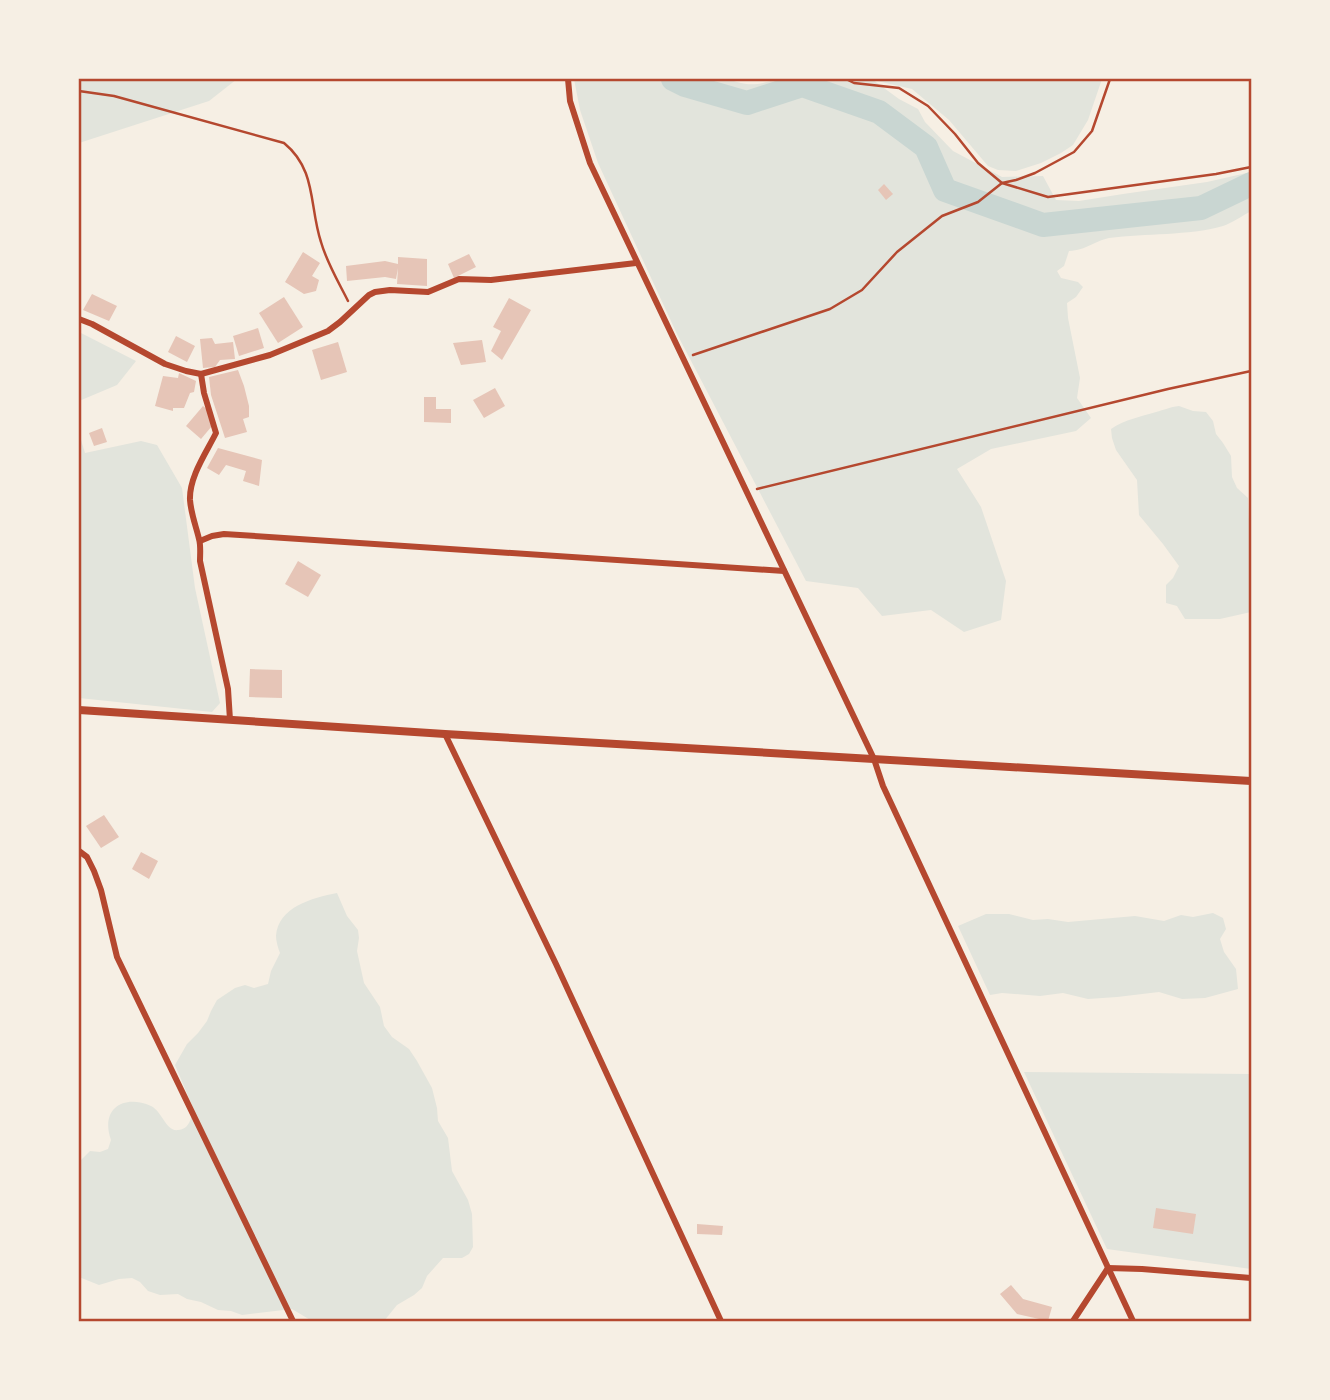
<svg xmlns="http://www.w3.org/2000/svg" width="1330" height="1400" viewBox="0 0 1330 1400" font-family="'Times New Roman',serif">
  <rect width="100%" height="100%" fill="#f6efe4"/>
  <g fill="#e2e4dc">
    <polygon points="79,79 237,79 209,101 79,143"/>
    <path d="M574 79H729C748 87 758 85 777 79H1102L1088 120 1073 145 1061 153 1041 163 1016 171 998 170 988 166 949 120 912 89 873 80 899 99 918 109 925 122 953 151 1002 177 1043 176 1056 200 1079 201 1123 194 1207 182 1251 172V211C1242 216 1232 223 1223 226 1188 236 1146 233 1109 238 1094 241 1087 250 1069 251L1064 266 1057 271 1061 278 1078 282 1083 287 1076 297 1067 303 1068 318 1080 378 1077 398 1091 418 1076 431 991 449 957 469 981 507 1006 581 1001 620 964 632 931 610 882 616 858 588 806 581 677 334 598 163 580 110Z"/>
    <polygon points="79,332 136,361 117,385 79,401"/>
    <path d="M1179 406 1193 411 1206 412 1213 421 1216 434 1223 443 1231 456 1232 477 1237 488 1248 498 1249 520 1251 528V612L1220 619H1185L1177 606 1166 603V585L1173 578 1179 566 1163 544 1139 515 1137 480 1116 450 1112 438 1111 429C1126 419 1140 417 1156 412 1164 410 1170 407 1179 406Z"/>
    <polygon points="79,416 81,440 85,453 141,441 157,445 182,488 195,588 220,703 212,712 79,698"/>
    <path d="M337 893 347 916 358 930 359 938 357 951 364 983 380 1007 384 1026 392 1037 409 1049 417 1061 432 1088 437 1108 438 1121 448 1138 452 1171 468 1200 472 1214 473 1247 469 1254 462 1258H443L427 1276 422 1288 414 1295 397 1305 384 1321H312L292 1309 242 1315 231 1311 218 1310 201 1302 187 1299 178 1294 160 1295 148 1291 140 1282 132 1278 119 1279 99 1285 79 1277V1162L90 1151 100 1152 108 1149 111 1140C100 1109 123 1094 151 1106 162 1111 166 1132 178 1130 190 1129 190 1119 194 1110L175 1065 187 1044 198 1033 207 1021 211 1011 217 1000 235 988 245 985 254 988 268 984 271 971 280 953C278 948 276 941 276 936 278 907 312 898 337 893Z"/>
    <polygon points="1213,913 1223,918 1226,929 1220,939 1224,952 1236,969 1238,989 1205,998 1182,999 1159,992 1117,997 1088,999 1063,993 1040,996 1002,993 990,995 958,926 986,914 1009,914 1033,920 1048,919 1068,922 1135,916 1164,921 1181,915 1193,917"/>
    <polygon points="1024,1072 1251,1074 1251,1269 1107,1249"/>
  </g>
  <g fill="none" stroke-linecap="round" stroke-linejoin="round">
    <polyline stroke="#c9d6d2" stroke-width="24" points="673,79 685,85 747,103 802,85 879,112 926,147 945,190 1043,225 1201,208 1251,184"/>
  </g>
  <g fill="#e6c5b7">
    <polygon points="884,184 893,194 886,200 878,190"/>
    <polygon points="303,252 320,263 312,276 319,280 316,291 304,294 285,282"/>
    <polygon points="469,254 476,267 454,278 448,264"/>
    <polygon points="398,257 427,259 427,286 397,284 398,268 396,279 385,277 347,281 346,266 385,261 398,264"/>
    <polygon points="92,294 117,306 109,321 83,310"/>
    <polygon points="284,297 303,327 278,343 259,313"/>
    <polygon points="509,298 531,310 502,360 491,351 501,331 493,327"/>
    <polygon points="258,328 264,348 239,356 233,336"/>
    <polygon points="176,336 195,346 187,362 168,352"/>
    <polygon points="212,338 215,344 233,342 235,359 220,360 215,367 203,368 200,339"/>
    <polygon points="482,340 486,362 461,365 453,343"/>
    <polygon points="338,342 347,372 321,380 312,350"/>
    <polygon points="238,370 244,386 249,406 249,417 243,419 247,432 225,438 211,395 209,377"/>
    <polygon points="179,373 196,381 194,392 190,393 184,408 173,408 173,411 155,406 163,376 178,378"/>
    <polygon points="495,388 505,406 484,418 473,400"/>
    <polygon points="424,397 436,397 436,409 451,409 451,423 424,422"/>
    <polygon points="203,406 209,411 212,426 201,439 186,426"/>
    <polygon points="102,428 107,442 94,446 89,433"/>
    <polygon points="218,448 262,460 259,486 243,481 246,471 226,465 219,475 207,468"/>
    <polygon points="298,561 321,575 308,597 285,584"/>
    <polygon points="250,669 282,670 282,698 249,697"/>
    <polygon points="104,815 119,837 101,848 86,826"/>
    <polygon points="141,852 158,861 149,879 132,869"/>
    <polygon points="1156,1208 1196,1214 1193,1234 1153,1228"/>
    <polygon points="697,1224 723,1226 722,1235 697,1234"/>
    <polygon points="1011,1285 1023,1299 1052,1307 1048,1321 1017,1314 1000,1294"/>
  </g>
  <g fill="none" stroke-linecap="round" stroke-linejoin="round">
    <g stroke="#b5482f" stroke-width="2.5">
      <polyline points="846,79 854,83 899,88 928,106 955,134 978,163 1002,183 1048,197 1216,174 1251,167"/>
      <path d="M79 91 114 96 284 143C317 170 309 206 321 242 327 263 338 281 348 301"/>
      <polyline points="693,355 830,309 862,290 897,252 942,216 978,202 1002,183 1016,180 1035,173 1074,152 1092,131 1110,79"/>
      <polyline points="757,489 1168,389 1251,371"/>
    </g>
    <g stroke="#b5482f" stroke-width="6">
      <polyline points="568,79 570,101 590,163 874,759 883,786 1133,1321"/>
      <polyline points="79,319 92,324 165,364 186,371 201,374 270,355 328,331 340,322 369,295 375,292 390,290 428,292 459,279 491,280 636,263"/>
      <path d="M201 374 204 393 216 433C206 453 189 477 190 500 191 514 196 526 199 539 201 546 200 554 200 561L228 689 230 720"/>
      <polyline points="200,541 212,536 224,534 784,571"/>
      <polyline points="445,734 556,964 721,1321"/>
      <polyline points="79,851 87,857 94,871 101,890 117,957 293,1321"/>
      <polyline points="1073,1321 1108,1268 1142,1269 1251,1278"/>
    </g>
    <polyline stroke="#b5482f" stroke-width="8" points="79,710 445,734 1251,781"/>
  </g>
  <rect width="1330" height="1400" fill="none" stroke="#f6efe4" stroke-width="161"/>
  <rect x="80" y="80" width="1170" height="1240" fill="none" stroke="#b5482f" stroke-width="2.5"/>
</svg>
